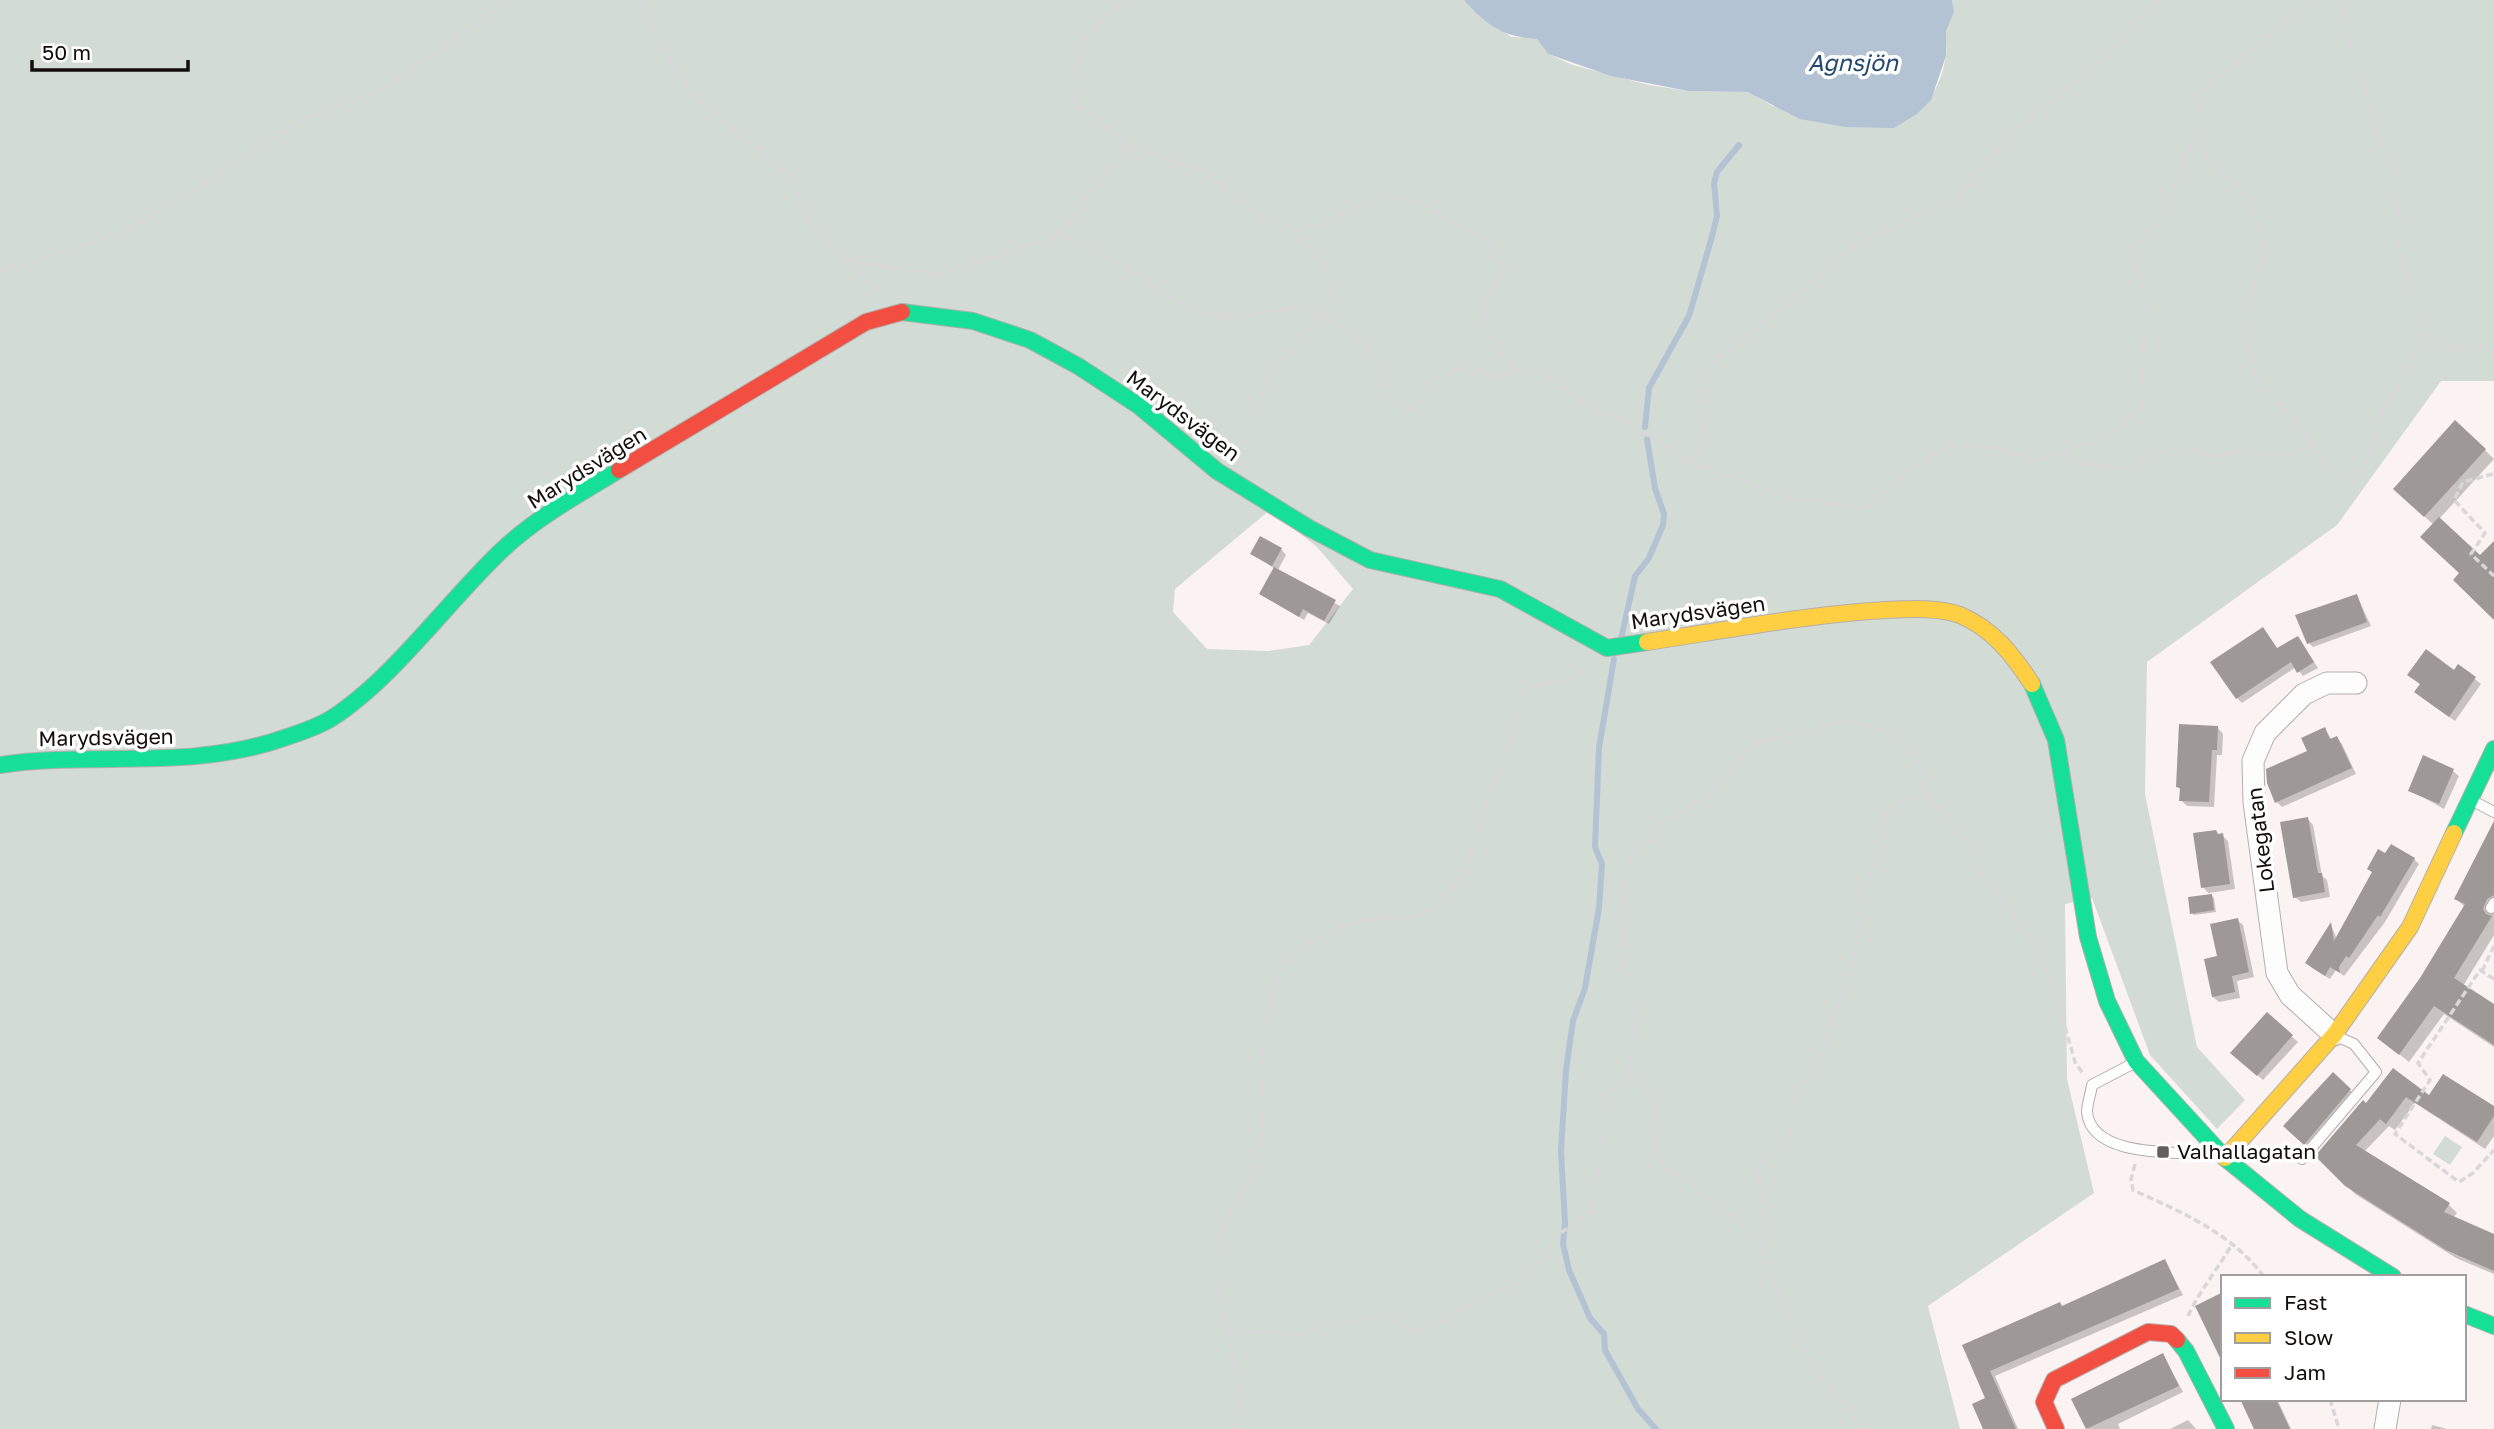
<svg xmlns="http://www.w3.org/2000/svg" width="2494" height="1429" viewBox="0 0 2494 1429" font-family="'Golos Text',sans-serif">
  <rect width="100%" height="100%" fill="#faf3f1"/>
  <g fill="#d2dcd4" fill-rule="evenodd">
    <path d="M0 0H1464L1511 37 1537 38 1548 54 1573 65 1649 85 1688 91 1747 92 1773 106 1917 114C1933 98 1943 78 1946 55 1947 47 1945 39 1946 32 1948 19 1954 14 1952 0H2494V381H2441L2337 525 2147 662 2145 794 2197 1047 2245 1100 2217 1129 2150 1055 2092 898 2065 904 2067 1079 2094 1193 1928 1306 1960 1429H0ZM1270 510 1317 547 1353 589 1309 645 1268 651 1207 649 1173 612 1175 589Z"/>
    <polygon points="2445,1136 2462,1147 2450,1165 2433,1154"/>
  </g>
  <path fill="#b4c3d4" d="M1464 0H1952L1954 12 1946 31V56L1931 100 1917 114 1894 128 1845 127 1800 119 1747 92 1688 91 1611 76 1548 54 1537 39C1503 37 1486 25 1464 0Z"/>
  <g fill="#0003">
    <polygon points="2485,450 2494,459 2439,519 2480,558 2494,543 2494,618 2461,574 2434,525 2404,498"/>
    <polygon points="1281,549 1286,555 1278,570 1340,606 1329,624 1308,613 1304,620 1261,594 1275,569 1252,554"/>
    <polygon points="2357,596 2371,626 2313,647 2309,643"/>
    <polygon points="2298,638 2318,668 2303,676 2296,667 2242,703 2237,698 2278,650"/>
    <polygon points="2459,666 2481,684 2455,721 2421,697"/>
    <polygon points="2218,728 2223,734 2222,755 2217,755 2214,807 2187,806 2181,800 2182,791 2178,787"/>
    <polygon points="2324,729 2332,740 2337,738 2342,744 2356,774 2282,807 2277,802"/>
    <polygon points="2453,771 2459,776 2444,809 2410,790"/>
    <polygon points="2308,819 2313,825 2322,876 2327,880 2330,897 2301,902 2295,897"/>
    <polygon points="2494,834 2494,935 2463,986 2494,1006 2494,1047 2444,1014 2409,1062 2379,1038 2421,979 2465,907 2456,899"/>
    <polygon points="2222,835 2228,841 2235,889 2209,893 2214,898 2216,912 2194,915 2192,913 2211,896 2203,887"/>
    <polygon points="2414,859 2419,864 2385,922 2344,976 2336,970 2330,979 2312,968 2307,963 2331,925 2337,939"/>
    <polygon points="2237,920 2243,925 2254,977 2237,981 2240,998 2219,1002 2213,997 2219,957"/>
    <polygon points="2267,1014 2298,1042 2263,1080 2238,1058"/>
    <polygon points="2393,1070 2430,1098 2494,1108 2494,1136 2485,1149 2415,1103 2395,1130 2389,1126 2364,1152 2449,1205 2457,1213 2453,1218 2494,1236 2494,1274 2456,1258 2355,1194 2318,1156 2366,1106"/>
    <polygon points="2333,1074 2356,1096 2310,1149 2290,1132"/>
    <polygon points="2165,1261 2183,1295 1995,1376 2018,1429 1985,1429 1988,1399 1965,1346 2063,1307"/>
    <polygon points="2163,1355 2183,1392 2118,1424 2120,1429 2088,1429 2074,1399"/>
    <polygon points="2241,1399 2277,1399 2291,1429 2255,1429"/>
    <polygon points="2188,1420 2196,1429 2170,1429"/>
    <polygon points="2432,1425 2447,1429 2431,1429"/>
  </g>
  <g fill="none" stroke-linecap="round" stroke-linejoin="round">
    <g stroke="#b4c3d4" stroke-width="6">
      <polyline points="1645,427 1649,388 1689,316 1711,240 1717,216 1714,183 1717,172 1739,145"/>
      <polyline points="1621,639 1635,576 1649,558 1663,525 1664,514 1655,488 1647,439"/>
      <polyline points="1614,659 1599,748 1595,847 1602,864 1599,908 1585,988 1573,1021 1566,1070 1561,1151 1565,1223 1563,1244 1569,1270 1590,1318 1604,1334 1605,1350 1638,1409 1656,1429"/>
    </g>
  </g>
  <g fill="#9e9896">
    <polygon points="2455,420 2486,449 2424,517 2393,489"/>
    <polygon points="2439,517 2480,555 2494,541 2494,620 2453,580 2459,573 2420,537"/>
    <polygon points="1260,536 1282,548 1272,566 1250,554"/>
    <polygon points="1274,567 1336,600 1324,621 1303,609 1299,617 1259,594"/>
    <polygon points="2357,594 2367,622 2307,644 2295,615"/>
    <polygon points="2263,627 2277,648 2298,636 2314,662 2297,673 2291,662 2236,699 2210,662"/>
    <polygon points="2426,649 2454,670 2458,664 2476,677 2449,717 2414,692 2420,684 2407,675"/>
    <polygon points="2179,724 2218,726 2217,750 2212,750 2209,802 2179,801 2180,788 2176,787"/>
    <polygon points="2325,727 2330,739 2337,736 2352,768 2275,803 2267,783 2266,769 2307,751 2301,738"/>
    <polygon points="2423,755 2454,769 2439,804 2408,791"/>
    <polygon points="2308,817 2318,873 2322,873 2325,892 2293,898 2280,822"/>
    <polygon points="2494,821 2494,895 2487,899 2483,909 2486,914 2492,916 2454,978 2494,1004 2494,1045 2434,1006 2399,1055 2377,1038 2420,978 2465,904 2454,899"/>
    <polygon points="2216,830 2218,834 2223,833 2230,884 2201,888 2193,833"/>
    <polygon points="2391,844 2415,858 2380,917 2378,915 2349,958 2346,956 2339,967 2340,973 2330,967 2325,976 2305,963 2331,922 2334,941 2372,872 2367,869 2378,849 2385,853"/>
    <polygon points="2212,894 2214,910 2190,914 2188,897"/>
    <polygon points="2238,918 2249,972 2232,976 2235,992 2212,997 2204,959 2217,956 2210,924"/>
    <polygon points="2267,1012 2293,1035 2257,1076 2230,1053"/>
    <polygon points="2393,1068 2429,1095 2443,1074 2494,1106 2494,1116 2477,1142 2406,1097 2386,1124 2380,1119 2356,1145 2450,1203 2444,1212 2494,1234 2494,1271 2446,1250 2345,1186 2315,1156 2363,1100 2366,1103"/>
    <polygon points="2333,1072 2351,1089 2304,1145 2283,1126"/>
    <polygon points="2165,1259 2179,1289 1990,1371 2016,1429 1983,1429 1972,1404 1985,1398 1962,1345 2060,1302 2062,1306"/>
    <polygon points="2223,1292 2223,1364 2195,1306"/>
    <polygon points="2163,1353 2179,1386 2086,1429 2071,1399"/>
    <polygon points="2240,1399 2276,1399 2290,1429 2254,1429"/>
  </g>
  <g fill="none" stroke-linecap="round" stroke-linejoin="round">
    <defs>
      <g id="lane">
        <polyline points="2471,800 2494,812"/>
        <polyline points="2491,908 2494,903"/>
        <path d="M2134 1063 2092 1085C2091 1093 2087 1104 2087 1112 2091 1156 2170 1152 2202 1154L2213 1145"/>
        <polyline points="2302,1159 2376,1072 2354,1044 2336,1036"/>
      </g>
      <g id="street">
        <polyline points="2334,1035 2290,995 2277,973 2254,802 2253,761 2265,733 2304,694 2327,683 2356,683"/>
        <polyline points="2385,1429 2390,1399"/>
      </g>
      <g id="fast">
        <polyline points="902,312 973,321 1030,340 1078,366 1139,406 1217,471 1309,528 1370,560 1500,589 1607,648 1647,642"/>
        <polyline points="2032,684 2056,740 2088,937 2107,1001 2136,1061 2225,1158 2300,1219 2393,1277"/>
        <path d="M0 765C94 751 191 771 284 738 299 733 318 727 332 718 393 679 448 601 502 550 536 518 579 494 619 470"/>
        <polyline points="2454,833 2494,749"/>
        <polyline points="2464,1314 2494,1326"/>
        <polyline points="2177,1340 2186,1351 2226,1429"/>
      </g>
      <g id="slow">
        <path d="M1647 642C1726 630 1805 615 1885 610 1908 609 1938 607 1960 615 1993 629 2013 655 2032 684"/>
        <polyline points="2225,1158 2334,1035 2410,927 2454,833"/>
      </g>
      <g id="jam">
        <polyline points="619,470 866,322 902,312"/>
        <polyline points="2056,1429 2044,1402 2054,1380 2148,1332 2171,1334 2177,1340"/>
      </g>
    </defs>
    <use href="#lane" stroke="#b4aeac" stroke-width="12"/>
    <use href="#street" stroke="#b4aeac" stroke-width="23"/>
    <use href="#fast" stroke="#b4aeac" stroke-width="18"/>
    <use href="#slow" stroke="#b4aeac" stroke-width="18"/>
    <use href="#jam" stroke="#b4aeac" stroke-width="18"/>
    <g stroke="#d9d7d7" stroke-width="3.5" stroke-dasharray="7 3.5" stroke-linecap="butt">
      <polyline points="639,0 672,65 699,100 793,178 800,204 813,228 880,293"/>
      <path d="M1127 0C1085 30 1071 52 1076 104L1131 147 1203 171 1263 220 1294 228 1323 262 1332 294 1323 315 1276 363 1256 406 1243 446 1234 455"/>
      <polyline points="2159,0 2097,65 2016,128 1953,203 1925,211 1854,246 1705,370 1700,466 1789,497 1863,509 1922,461 1946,447 1968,445 1995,448 2035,460 2063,453 2085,464 2128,469 2157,453 2175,448 2220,457 2236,452 2279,456 2305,447 2316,450 2331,471 2351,482 2356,480 2377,441 2381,415 2406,373 2423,332"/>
      <polyline points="2311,0 2202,92 2192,142 2240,190 2259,227 2265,256 2240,318 2259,385 2293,416 2315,448"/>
      <polyline points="2341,0 2355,68 2366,91 2380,145 2397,174 2395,205 2401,222 2398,244 2423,332 2444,351 2482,346 2494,354"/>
      <polyline points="1295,228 1319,226 1354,206 1387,197 1421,203 1487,240 1505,270 1484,300 1483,329 1517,371"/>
      <polyline points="1060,235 1103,176 1131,147"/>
      <polyline points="845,260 939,275 1060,235 1105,253 1182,305 1209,314 1243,316 1309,306 1363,343 1388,375 1382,388 1390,404 1406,410 1418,406 1430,382 1466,366 1495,377 1517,371 1535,372 1558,383 1594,411 1629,423 1687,461 1700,466"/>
      <polyline points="0,272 130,230 300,121 388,85 511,0"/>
      <polyline points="2063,453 2113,432 2142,408 2145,301 2132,250 2155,229 2192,142"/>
      <polyline points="2493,474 2463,482 2454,500 2485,533 2471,554 2494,576"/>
      <polyline points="2482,971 2494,946"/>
      <polyline points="2494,979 2480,970 2418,1063 2430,1080 2395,1134 2459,1182 2473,1173 2494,1150"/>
      <polyline points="1627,1072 1634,1031 1632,983 1624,963 1621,903 1633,851 1650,842 1660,825 1706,796 1759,742 1844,721 1894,732 1919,765 1927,797"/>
      <path d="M2135 1164 2131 1179 2133 1190C2181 1212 2232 1233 2264 1277"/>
      <path d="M2188 1316C2200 1290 2218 1269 2232 1244"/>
      <path d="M1227 1330 1303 1335 1322 1325 1389 1316 1414 1332 1436 1326 1453 1311 1520 1283 1562 1232 1592 1210 1607 1099 1627 1072 1655 1099C1653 1127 1648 1166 1682 1176L1760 1241"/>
      <polyline points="2330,1399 2339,1429"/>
      <polyline points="1232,1429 1237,1418 1240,1393 1217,1288 1216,1254 1225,1218 1254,1175 1263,1126 1262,1054 1277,975 1290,958 1312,941 1346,924 1378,918 1415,917 1438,907 1467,867 1485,805 1506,757 1524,688 1573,677 1586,665"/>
      <polyline points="1862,1429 1810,1360 1780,1299 1760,1241 1765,1209 1757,1168 1790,1134 1797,1097 1825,1047 1858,940 1858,895 1885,846 1883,818 1904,800 1927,797 1978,852 1980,870 2032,942 2052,981 2075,1062 2084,1075"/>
    </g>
    <use href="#lane" stroke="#fefdfd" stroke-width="10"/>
    <use href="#street" stroke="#fefdfd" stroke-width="21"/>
    <use href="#fast" stroke="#16e098" stroke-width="16"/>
    <use href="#slow" stroke="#ffcf43" stroke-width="16"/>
    <use href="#jam" stroke="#f24e42" stroke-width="16"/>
  </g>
  <rect fill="#645e5c" stroke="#fff" stroke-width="2.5" x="2156" y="1145" width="14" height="14" rx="3.5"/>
  <g text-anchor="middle" stroke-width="7" stroke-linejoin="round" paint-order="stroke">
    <g font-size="21" fill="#130e0c" stroke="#fff">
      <text transform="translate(1183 416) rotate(37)" y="7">Marydsvägen</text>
      <text transform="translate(587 468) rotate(-32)" y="7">Marydsvägen</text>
      <text transform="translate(1698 613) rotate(-8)" y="7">Marydsvägen</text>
      <text transform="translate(106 738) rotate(-1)" y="7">Marydsvägen</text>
      <text transform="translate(2261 840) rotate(-97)" y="7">Lokegatan</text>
    </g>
    <g font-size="21" fill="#130e0c" stroke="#fff" text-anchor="start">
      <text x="2177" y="1159">Valhallagatan</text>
    </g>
    <g font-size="23" font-style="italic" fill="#25496e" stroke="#fff">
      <text x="1853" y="71">Agnsjön</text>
    </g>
  </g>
  <rect x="2221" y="1275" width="245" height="126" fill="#ffffff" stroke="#a19f9e" stroke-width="2"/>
  <rect x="2235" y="1298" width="35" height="10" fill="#16e098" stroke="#a19f9e" stroke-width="2"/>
  <text x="2284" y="1310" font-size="21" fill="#130e0c">Fast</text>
  <rect x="2235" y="1333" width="35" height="10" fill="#ffcf43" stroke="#a19f9e" stroke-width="2"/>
  <text x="2284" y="1345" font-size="21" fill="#130e0c">Slow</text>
  <rect x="2235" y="1368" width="35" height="10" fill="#f24e42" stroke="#a19f9e" stroke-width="2"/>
  <text x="2284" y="1380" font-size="21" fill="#130e0c">Jam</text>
  <path d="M32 60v10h156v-10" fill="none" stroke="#130e0c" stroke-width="3.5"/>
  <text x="42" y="60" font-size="21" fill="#130e0c" stroke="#ffffff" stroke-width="5" paint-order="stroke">50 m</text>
</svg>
